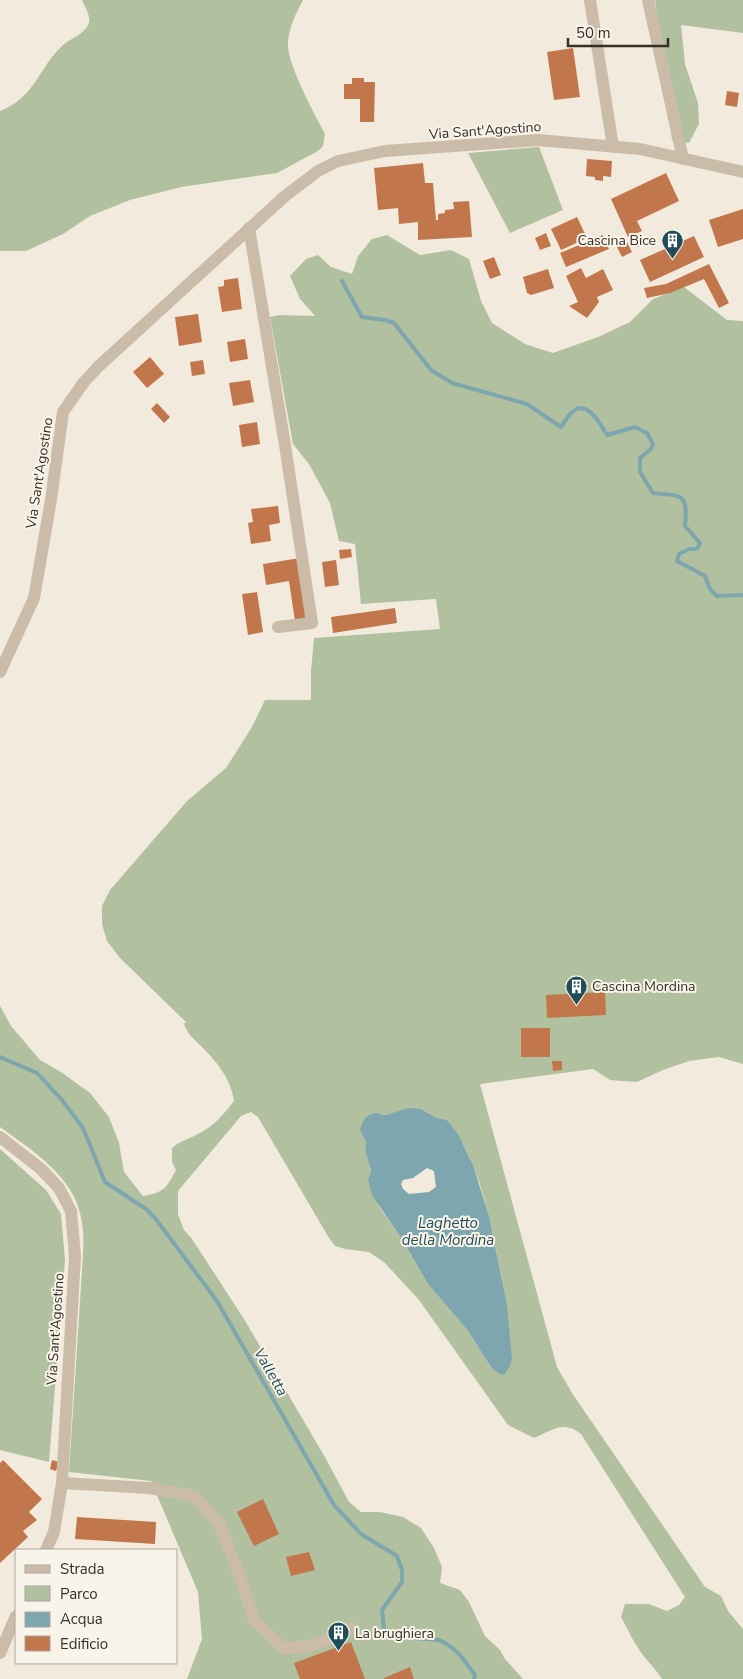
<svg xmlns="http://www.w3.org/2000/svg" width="743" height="1679" viewBox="0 0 743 1679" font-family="'Nunito Sans',sans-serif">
  <rect width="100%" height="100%" fill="#f2ebdd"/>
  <g fill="#b1c09e" fill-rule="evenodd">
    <path d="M82 0H303C296 13 288 29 288 44 287 64 315 115 325 134L323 146 318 151 277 173 181 187 130 200 90 216 63 234 26 251H0V111C36 97 38 68 63 45 71 38 86 34 89 22 90 14 85 7 82 0Z"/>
    <polygon points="655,0 743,0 743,33 681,25 685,64 698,103 699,124 689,143 672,140"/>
    <polygon points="539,147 563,210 510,233 468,153"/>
    <path d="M387 235 420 255 451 250 469 259 481 301 492 323 525 344 553 353 598 337 630 322 653 299 684 287 727 320 743 321V1064L719 1057 689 1061 663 1070 637 1082 610 1080 593 1069 480 1084 557 1367 572 1393 705 1587 721 1596 728 1611 743 1629V1679H662C655 1668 650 1664 643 1655 634 1643 628 1630 621 1617L625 1604H649L667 1611 679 1605 685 1597 581 1434C563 1420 553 1430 534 1438L508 1425 419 1300 385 1263 369 1252 345 1249 335 1246 329 1238 258 1117 251 1112 241 1116 178 1191V1214L184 1230 192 1239 244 1319 326 1459 349 1502 361 1512H380L403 1517 421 1528 434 1548 442 1567 440 1583 460 1590 469 1602 485 1636 500 1650 505 1659 523 1679H187L202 1639 198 1592 151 1481 69 1472 82 1271C83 1253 85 1234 81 1217 73 1175 31 1150 0 1127V1006L11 1026 40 1060 61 1072 90 1093 109 1117 119 1143 124 1172 143 1196C164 1193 167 1187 176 1170L172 1162V1148C181 1140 190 1139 200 1133 215 1125 224 1114 234 1101 231 1080 218 1063 203 1048 196 1041 187 1034 184 1024L186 1022 120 958 107 941 102 924V906L110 890 187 801 226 768 252 727 265 700H311V671L314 638 440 629 436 599 361 604 355 544 339 541 330 503 309 464 293 444 270 317 279 315 315 316 300 299 290 276 306 259 318 255 331 267 352 274 358 256 372 239ZM421 1109 437 1118 447 1120C486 1168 494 1245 507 1305V1313L491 1367 468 1331 428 1284 403 1241 380 1208 368 1180 371 1171 365 1150 366 1141 383 1115Z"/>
    <polygon points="0,1149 46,1190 61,1214 65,1260 49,1462 0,1450"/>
  </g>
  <path fill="#7da6ae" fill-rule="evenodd" d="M409 1108 421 1109 437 1118 447 1120 458 1134 473 1165 489 1216 507 1305 512 1359 510 1366 504 1375 500 1374 491 1367 468 1331 428 1284 403 1241 372 1195 368 1180 371 1171 365 1150 366 1141 360 1130C362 1121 366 1114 376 1113 380 1113 380 1115 384 1115 392 1114 401 1110 409 1108ZM427 1168 434 1171 436 1187 429 1192 409 1194 403 1189 401 1184 403 1180 413 1178Z"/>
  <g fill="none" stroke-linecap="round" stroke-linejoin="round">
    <g stroke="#7da6ae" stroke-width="4">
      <path d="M342 281 362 317 385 320 394 323 431 370 452 383 527 404 561 427C564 423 567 417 571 413 587 397 600 424 607 435L635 427 647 433 653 444 651 449 640 458V472L653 493C683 496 688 493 685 526L700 543 697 549H689L679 554 677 561 705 576 710 589 717 596 743 595"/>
      <path d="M0 1057 37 1073 62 1100 83 1128 105 1182 146 1209 155 1218 217 1301 334 1505 361 1534 397 1556 402 1570V1582L382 1610 384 1630 388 1636 439 1640C457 1648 464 1660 475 1675L474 1679"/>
    </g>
  </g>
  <g fill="#c2764b">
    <polygon points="573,48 580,97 554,100 547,52"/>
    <polygon points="352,78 364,78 364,82 375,82 374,122 360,122 360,99 344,99 344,84 352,84"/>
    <polygon points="727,91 739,93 737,107 725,105"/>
    <polygon points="587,159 612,161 611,177 603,176 603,181 595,180 595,177 586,176"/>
    <polygon points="423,163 425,183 433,183 436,220 438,220 438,214 445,213 445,210 454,209 453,202 469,201 472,237 418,240 418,222 399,224 398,208 378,210 374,168"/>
    <polygon points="666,173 679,201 637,221 642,231 628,237 611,199"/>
    <polygon points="743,209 743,239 718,247 709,220"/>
    <polygon points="577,217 587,238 561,250 551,229"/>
    <polygon points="546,233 551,246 540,250 535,238"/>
    <polygon points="640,233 645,244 638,247 633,237"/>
    <polygon points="603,235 609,249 566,267 560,253"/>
    <polygon points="694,236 704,257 650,282 640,260"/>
    <polygon points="627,242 632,252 622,257 617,247"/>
    <polygon points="494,257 501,275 490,279 483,261"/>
    <polygon points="709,264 729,303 719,308 704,279 670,293 647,298 644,288 666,284"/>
    <polygon points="581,268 586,278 603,269 613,290 597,297 599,302 587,318 569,306 578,302 566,276"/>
    <polygon points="548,269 554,288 531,295 527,293 523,277"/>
    <polygon points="238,278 242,309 222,312 218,287 224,286 224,280"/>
    <polygon points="198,314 202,342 179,346 175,317"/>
    <polygon points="245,339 248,359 230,362 227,342"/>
    <polygon points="150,357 164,374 147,388 133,372"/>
    <polygon points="203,360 205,374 192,376 190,362"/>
    <polygon points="250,380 254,402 233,406 229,383"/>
    <polygon points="157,403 170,417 164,423 151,409"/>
    <polygon points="257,422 260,444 242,447 239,425"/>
    <polygon points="278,506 280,523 269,525 271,541 251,544 248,523 253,522 251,509"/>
    <polygon points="351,549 352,557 340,559 339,550"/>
    <polygon points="300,558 308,619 295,621 289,581 266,585 263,564"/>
    <polygon points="336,560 339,585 325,587 322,562"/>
    <polygon points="257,592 263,632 248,635 242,594"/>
    <polygon points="395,608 397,623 333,633 331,617"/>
    <polygon points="605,992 606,1015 547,1018 546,995"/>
    <rect x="521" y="1028" width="29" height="29"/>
    <polygon points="552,1061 562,1061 562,1070 553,1071"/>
    <polygon points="3,1460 42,1499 29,1512 37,1520 23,1531 28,1537 0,1563 0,1463"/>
    <polygon points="52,1460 59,1462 56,1471 50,1469"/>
    <polygon points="263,1499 279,1534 254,1546 237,1512"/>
    <polygon points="77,1517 156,1522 155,1544 75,1539"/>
    <polygon points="309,1552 315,1570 291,1576 286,1557"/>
    <polygon points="351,1642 365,1679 300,1679 294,1663"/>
    <polygon points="410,1667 414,1679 384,1679 384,1678"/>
  </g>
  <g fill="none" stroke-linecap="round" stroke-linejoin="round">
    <g stroke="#cabca9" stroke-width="12">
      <polyline points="590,0 613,147"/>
      <polyline points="648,0 683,159"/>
      <polyline points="249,228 285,445 312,623 278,627"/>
      <polyline points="0,672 34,598 51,500 63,412 84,382 99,366 285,196 318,171 338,161 385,151 538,140 640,149 743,172"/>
      <polyline points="0,1137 41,1169 59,1188 71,1211 75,1256 62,1483 54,1532 46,1550"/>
      <polyline points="62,1483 149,1488 194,1496 219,1524 239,1574 254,1620 284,1649 314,1645 353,1628"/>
      <polyline points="0,1653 16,1616"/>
    </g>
  </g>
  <defs>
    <symbol id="building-pin" viewBox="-11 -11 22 30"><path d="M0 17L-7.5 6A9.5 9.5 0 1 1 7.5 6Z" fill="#1f4d58" stroke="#f9f4ea"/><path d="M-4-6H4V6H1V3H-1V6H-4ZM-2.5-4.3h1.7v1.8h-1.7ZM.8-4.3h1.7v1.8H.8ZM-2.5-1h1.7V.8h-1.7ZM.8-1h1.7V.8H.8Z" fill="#fff"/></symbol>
  </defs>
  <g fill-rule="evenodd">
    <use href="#building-pin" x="660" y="228" width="25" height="34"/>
    <use href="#building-pin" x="564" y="974" width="25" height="34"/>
    <use href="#building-pin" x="326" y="1620" width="25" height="34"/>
  </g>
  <g text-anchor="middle" stroke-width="4" stroke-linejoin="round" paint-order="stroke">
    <g font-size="14" fill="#372f29" stroke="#f9f4ea">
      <text transform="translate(485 130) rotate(-4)" y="5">Via Sant'Agostino</text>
      <text transform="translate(39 473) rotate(-81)" y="5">Via Sant'Agostino</text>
      <text transform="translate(55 1329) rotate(-86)" y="5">Via Sant'Agostino</text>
    </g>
    <g font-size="14" fill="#372f29" stroke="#f9f4ea" text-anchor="start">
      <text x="656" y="245" text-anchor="end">Cascina Bice</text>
      <text x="592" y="991">Cascina Mordina</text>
      <text x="355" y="1638">La brughiera</text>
    </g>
    <g font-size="15" font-style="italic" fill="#1f4d58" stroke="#f9f4ea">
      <text x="448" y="1228">Laghetto<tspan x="448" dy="17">della Mordina</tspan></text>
      <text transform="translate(271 1372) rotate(60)" y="5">Valletta</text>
    </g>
  </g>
  <rect x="15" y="1549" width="162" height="115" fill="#f9f4ea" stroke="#aba59d"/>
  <rect x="25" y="1565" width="25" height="8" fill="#cabca9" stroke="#aba59d"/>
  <text x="60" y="1574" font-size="15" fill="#372f29">Strada</text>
  <rect x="25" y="1586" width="25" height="15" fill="#b1c09e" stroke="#aba59d"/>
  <text x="60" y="1599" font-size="15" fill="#372f29">Parco</text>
  <rect x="25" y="1612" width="25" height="15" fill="#7da6ae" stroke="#aba59d"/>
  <text x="60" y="1624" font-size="15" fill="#372f29">Acqua</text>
  <rect x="25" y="1636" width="25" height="15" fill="#c2764b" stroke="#aba59d"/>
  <text x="60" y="1649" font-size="15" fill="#372f29">Edificio</text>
  <path d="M568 38v8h100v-8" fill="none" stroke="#372f29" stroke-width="2.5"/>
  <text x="576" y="38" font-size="15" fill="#372f29" stroke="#f9f4ea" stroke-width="4" paint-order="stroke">50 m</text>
</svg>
